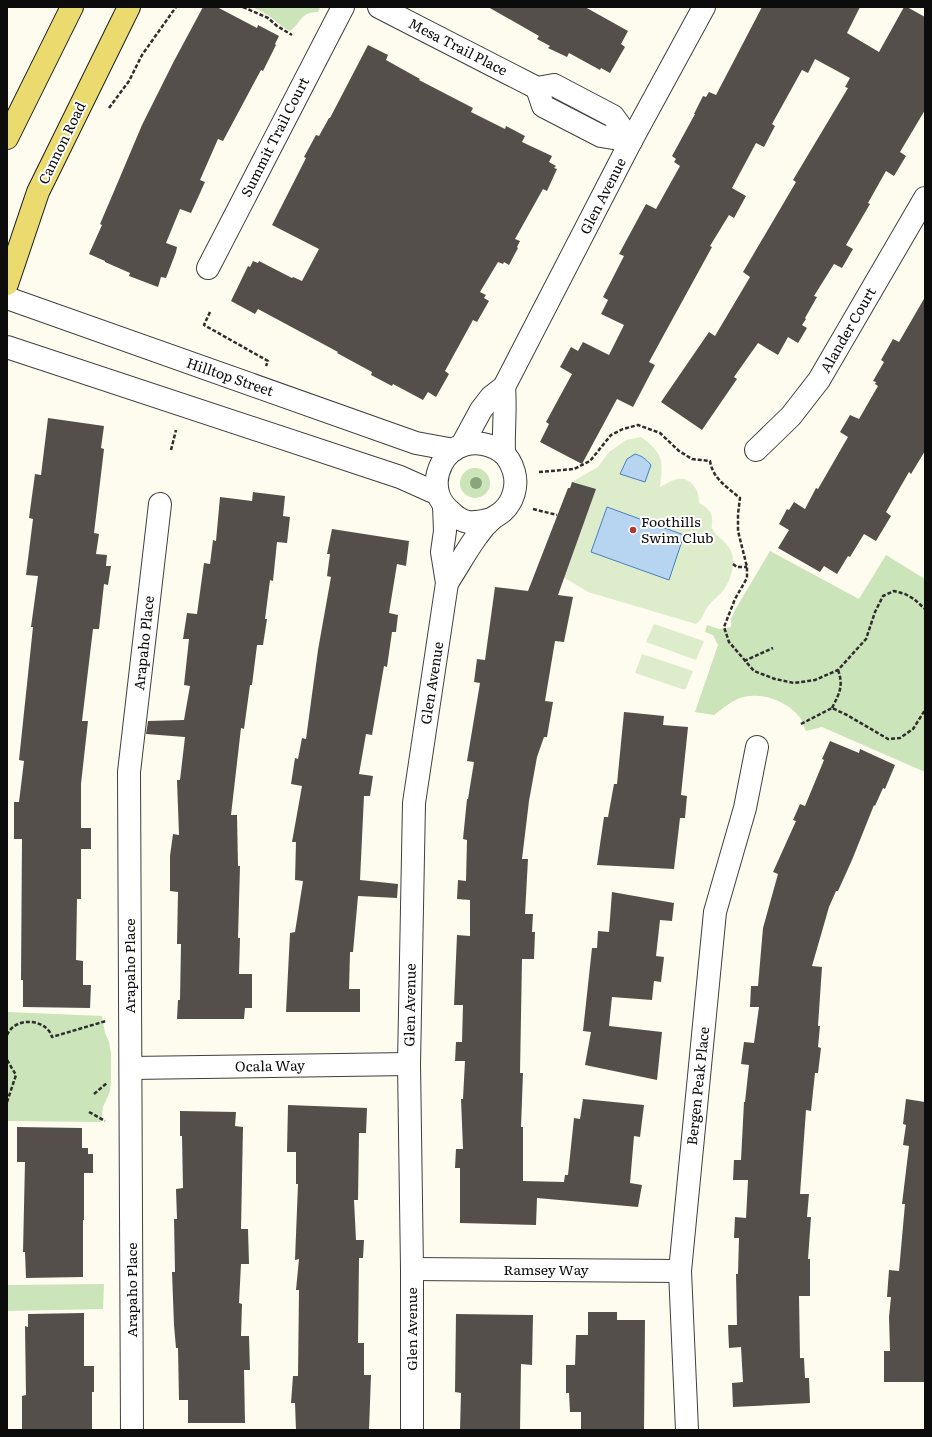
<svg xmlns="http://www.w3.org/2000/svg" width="932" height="1437" viewBox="0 0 932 1437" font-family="Literata,serif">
  <rect width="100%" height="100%" fill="#fdfcee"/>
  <g fill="#cce4ba">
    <path d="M251 7H320L318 12C300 12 302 22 290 31 276 24 269 12 251 7Z"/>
    <circle cx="475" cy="483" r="15"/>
    <path d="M770 551 859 599 886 555 925 579V772L822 727 806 731C804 727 803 723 801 719 788 701 761 691 740 698 730 702 722 709 714 715L695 712 718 645 713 635 705 632 707 625 719 629 731 627V619L735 610Z"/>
    <polygon points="7,1012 102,1016 105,1033 109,1042 111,1053 111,1078 110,1091 103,1107 101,1122 7,1121"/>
    <polygon points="104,1284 103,1309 7,1311 7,1285"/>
  </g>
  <g fill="#ddedcb">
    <path d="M641 437C664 454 663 460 660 487 666 484 671 480 678 479 691 477 700 491 699 503 705 506 712 511 712 519 713 522 711 524 712 528 716 537 726 541 730 549 737 562 731 582 721 593 717 597 712 601 708 606 703 613 704 618 696 624L588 592 565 578 537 568 568 489 570 488 572 482 598 467 609 452 626 440Z"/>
    <polygon points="654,624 704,641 696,660 646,642"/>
    <polygon points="642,654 693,671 685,690 635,673"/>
  </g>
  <g fill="#b7d4f0" stroke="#4581c0">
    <path d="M635 454C642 456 646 459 651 465L645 482 620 474 627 459Z"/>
    <polygon points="607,507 684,535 669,580 591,552"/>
  </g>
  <g fill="#544f4a">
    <polygon points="203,7 217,7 257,28 258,25 279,36 275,44 276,45 263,71 261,70 223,141 218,139 200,180 205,182 191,213 180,209 166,243 177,247 176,252 166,278 161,277 158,287 129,276 130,273 105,262 105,261 89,254 102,225 100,224 112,196 142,125 174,61"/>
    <polygon points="488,7 585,7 628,31 621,44 625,47 610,73 601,68 600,70 569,53 567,57 548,48 550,46 537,39 539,36"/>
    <polygon points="762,7 860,7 847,33 879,52 904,7 907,7 925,17 925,110 900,152 906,156 894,176 886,171 868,203 870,204 846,245 853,249 842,268 834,264 814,296 817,297 805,318 806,319 802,325 807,328 798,343 788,337 778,355 758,343 734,377 737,379 702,430 661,402 709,332 715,336 750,277 743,272 796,182 793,180 848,88 845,87 850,78 815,59 808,73 802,70 772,124 775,126 764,147 756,143 732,188 746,196 734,218 729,215 710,246 712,247 649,362 655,365 633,407 617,399 582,464 540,442 549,424 546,422 572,374 560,367 571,347 578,351 583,342 609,355 624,325 601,314 608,300 603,297 624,256 619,254 646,204 656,209 680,166 674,162 676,159 672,156 695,114 694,114 703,96 706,97 709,92 716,95"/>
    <polygon points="368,45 388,55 386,60 420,79 419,80 473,108 471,112 505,129 506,126 525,136 522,142 552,156 549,162 556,166 554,168 557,169 547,191 543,189 515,239 520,241 517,247 518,248 509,265 504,262 503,264 498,262 480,292 486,295 484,298 489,301 477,322 473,320 445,371 449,374 436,397 428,392 423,400 393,384 392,386 371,375 372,372 337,353 338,352 258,309 255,314 231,301 248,266 250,267 253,261 258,263 259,261 292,278 293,277 302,281 319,249 272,225 306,158 304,157 316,135 319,136 329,118 330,118"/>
    <polygon points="925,297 925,451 911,474 909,472 886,512 891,516 876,541 864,534 850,557 848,556 837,574 824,566 820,572 778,548 789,530 779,524 787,509 789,510 794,502 805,509 816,488 818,489 848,437 840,432 850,415 859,419 878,386 875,384 876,382 873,381 884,362 881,360 893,339 899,342"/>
    <polygon points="48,418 104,426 101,448 104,449 94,533 99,534 96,554 107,555 106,566 111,566 108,585 104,584 99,629 93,629 82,721 88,721 81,784 81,828 91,828 91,849 81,849 81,899 77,899 76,960 83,961 83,985 91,985 90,1008 23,1007 23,980 21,980 22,839 14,839 14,802 19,802 24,761 19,760 33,627 31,627 38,576 26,575 33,519 29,518 35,474 41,475"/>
    <polygon points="572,482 596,489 558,595 573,597 564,642 555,641 545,701 553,702 547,737 544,737 537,757 529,801 522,859 528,859 525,914 533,914 532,932 535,932 534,959 522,959 520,1073 523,1073 521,1127 523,1127 523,1181 564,1182 565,1175 568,1175 574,1118 580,1119 583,1099 644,1105 640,1137 634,1136 630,1183 642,1185 638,1207 537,1198 536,1225 460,1223 460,1168 455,1168 456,1149 463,1149 461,1099 463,1099 465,1061 455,1061 456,1042 462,1042 463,1005 454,1005 457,935 470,936 470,900 457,899 458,880 466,881 467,840 463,839 467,799 468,799 474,762 467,761 480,683 474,682 477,659 485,660 495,587 528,591 568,488 570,488"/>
    <polygon points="253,492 285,496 283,516 290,517 287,543 277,542 273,581 270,580 265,619 267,619 263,645 257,645 252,685 250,685 244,729 241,728 231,815 237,815 238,866 240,866 238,938 240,938 239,974 252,974 252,1008 245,1008 244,1019 177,1019 178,1000 180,1000 181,944 177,944 178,892 170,891 170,856 173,834 179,835 177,780 180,780 185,737 146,734 148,721 184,720 190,686 184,685 189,639 183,639 187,613 197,614 204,563 210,564 213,540 216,541 220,497 252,501"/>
    <polygon points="332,529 409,541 406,566 397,564 389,613 398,615 396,632 392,632 387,667 384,666 372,735 366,734 359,774 373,776 370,796 364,796 360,880 398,884 397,898 358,896 353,952 350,952 349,989 360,989 360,1012 286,1012 290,933 295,932 303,881 295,880 296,842 292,842 302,786 291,784 295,758 298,759 302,738 306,739 318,650 331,577 327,576 330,554 327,554"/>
    <polygon points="624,712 664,716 663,725 688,727 681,795 687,796 685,818 680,818 674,869 597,865 604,817 608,817 614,784 617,784"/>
    <polygon points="830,741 859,753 860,749 895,765 885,789 883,788 875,806 874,805 852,860 838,891 836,891 829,907 812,966 822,967 818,1026 820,1026 818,1047 821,1048 818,1073 815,1073 811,1111 806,1110 800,1194 809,1194 807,1217 811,1217 808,1259 810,1259 810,1296 799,1296 800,1358 804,1358 805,1378 809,1378 810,1403 733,1407 732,1383 743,1382 741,1347 729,1348 728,1325 737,1325 736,1274 738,1274 739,1238 734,1238 735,1217 746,1218 748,1180 733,1180 734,1160 741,1160 744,1102 745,1102 749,1065 741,1064 744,1042 754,1043 759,1007 750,1007 751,986 758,986 763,928 778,874 773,872 796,821 793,820 800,804 805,806 824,760 822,759"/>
    <polygon points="612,892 674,903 672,921 660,920 656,956 664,957 661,982 654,981 652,1000 612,997 609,1026 662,1032 657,1080 585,1065 591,1032 583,1031 592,948 597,948 598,931 609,932"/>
    <polygon points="906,1099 925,1102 925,1382 884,1382 884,1351 890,1351 889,1317 891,1297 887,1297 889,1270 899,1271 905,1204 902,1204 909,1146 903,1145 906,1125 903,1124"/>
    <polygon points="288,1105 367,1108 366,1133 359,1133 358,1200 354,1200 356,1240 364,1240 363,1258 359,1258 358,1343 364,1343 364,1375 371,1375 369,1430 296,1430 295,1403 291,1403 293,1376 298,1376 299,1290 296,1290 299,1259 295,1260 298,1184 296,1184 296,1152 287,1152"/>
    <polygon points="180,1111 236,1112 235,1126 243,1127 241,1229 248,1229 249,1264 241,1264 239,1303 242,1304 241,1336 249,1336 250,1370 244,1370 245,1423 188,1423 188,1400 179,1400 178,1348 176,1348 174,1325 172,1272 175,1272 174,1219 177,1219 176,1189 183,1188 182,1136 180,1136"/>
    <polygon points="17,1127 82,1128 82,1148 88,1148 88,1154 93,1154 93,1173 84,1173 84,1220 83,1220 83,1277 26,1278 25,1252 23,1252 25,1162 17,1162"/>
    <polygon points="588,1312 617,1312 617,1320 645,1320 644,1430 581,1430 581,1412 570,1412 569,1393 566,1393 566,1365 575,1365 576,1335 588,1335"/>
    <polygon points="84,1313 84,1366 94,1366 94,1392 92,1392 92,1430 22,1430 22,1396 26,1395 25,1326 28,1327 28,1314"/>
    <polygon points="456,1314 533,1315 532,1365 521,1364 520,1430 460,1430 461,1393 455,1392"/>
  </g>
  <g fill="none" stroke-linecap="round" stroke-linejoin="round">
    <defs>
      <g id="minor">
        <polyline points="379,7 537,88 554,85 613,116 631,141"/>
        <polyline points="537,88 543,106 601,136 631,141"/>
        <polyline points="208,268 343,7"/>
        <polyline points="7,298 416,443 454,450"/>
        <polyline points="7,347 400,477 438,494"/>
        <polyline points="462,445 481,410 491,397 504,387 631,141 704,7"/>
        <polyline points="756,450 791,416 819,380 925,198"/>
        <path d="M504 454C503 432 506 409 504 387"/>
        <path d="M447 583C457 568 466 551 477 536 481 530 487 523 493 518 496 516 500 514 503 511 513 502 518 486 514 472 512 465 508 457 502 452 490 444 478 441 464 445 444 450 433 474 438 493 440 502 446 508 452 513 456 517 463 521 468 522 476 523 484 521 492 519"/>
        <polyline points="131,1068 409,1064"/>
        <polyline points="412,1269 680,1271"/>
        <polyline points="132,1430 129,772 160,504"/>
        <polyline points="412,1430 412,1269 409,1064 414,803 447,583 442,552 445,531 444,506"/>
        <polyline points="687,1430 680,1271 715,912 745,808 757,747"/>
      </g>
      <g id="major">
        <polyline points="7,138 72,7"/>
        <polyline points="7,284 38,192 129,7"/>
      </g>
    </defs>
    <use href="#minor" stroke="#3f3f3f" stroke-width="24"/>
    <use href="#major" stroke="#1d1d1d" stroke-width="24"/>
    <g stroke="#2e2e2e" stroke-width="2.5" stroke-dasharray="4 2" stroke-linecap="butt">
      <polyline points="243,7 268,18 277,26 292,35"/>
      <polyline points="109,108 129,81 142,55 176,7"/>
      <polyline points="210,312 204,325 268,361 266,366"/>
      <polyline points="171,450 176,430"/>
      <path d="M539 472 574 469 590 461 611 435 623 429 638 425 660 433 679 451 692 459 710 461C713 479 727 487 740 498L738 514V531L747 567V578L735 599 724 627 729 642 754 671 775 679 794 683 815 680 838 670 866 639 875 612 883 596 894 591 905 594 914 599 925 609"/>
      <polyline points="533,509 557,515"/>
      <polyline points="733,564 737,567 747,567"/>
      <polyline points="744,661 773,648"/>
      <path d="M832 708C839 694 844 686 838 670"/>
      <polyline points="801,724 832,708 847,715 888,739 900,738 913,729 925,710"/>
      <path d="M7 1035C13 1021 32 1018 45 1027 48 1029 51 1033 52 1037L106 1021"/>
      <polyline points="7,1060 16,1075 7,1102"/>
      <polyline points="94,1094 107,1083"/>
      <polyline points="89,1112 105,1121"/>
    </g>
    <use href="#minor" stroke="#fff" stroke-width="22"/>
    <use href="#major" stroke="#ebdb6f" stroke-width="22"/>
  </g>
  <circle fill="#88a57e" cx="476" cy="483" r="6"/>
  <circle fill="#af3a32" stroke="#fff" stroke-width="1.5" cx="633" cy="530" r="4"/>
  <g text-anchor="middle" stroke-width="4" stroke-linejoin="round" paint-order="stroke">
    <g font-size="14" fill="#0c0c0c" stroke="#fff">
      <text transform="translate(458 47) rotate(27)" y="5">Mesa Trail Place</text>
      <text transform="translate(275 137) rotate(-63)" y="5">Summit Trail Court</text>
      <text transform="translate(62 143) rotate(-64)" y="5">Cannon Road</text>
      <text transform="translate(603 196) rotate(-63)" y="5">Glen Avenue</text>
      <text transform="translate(848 330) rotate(-60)" y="5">Alander Court</text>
      <text transform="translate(230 377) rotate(19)" y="5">Hilltop Street</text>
      <text transform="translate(144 643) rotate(-84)" y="5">Arapaho Place</text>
      <text transform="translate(432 683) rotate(-81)" y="5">Glen Avenue</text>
      <text transform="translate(130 966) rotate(-90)" y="5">Arapaho Place</text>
      <text transform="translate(410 1005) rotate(-89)" y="5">Glen Avenue</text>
      <text transform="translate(270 1066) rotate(-1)" y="5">Ocala Way</text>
      <text transform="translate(698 1086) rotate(-84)" y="5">Bergen Peak Place</text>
      <text x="546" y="1275">Ramsey Way</text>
      <text transform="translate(132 1290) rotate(-90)" y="5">Arapaho Place</text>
      <text transform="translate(412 1329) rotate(-90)" y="5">Glen Avenue</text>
    </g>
    <g font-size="14" fill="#0c0c0c" stroke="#fff" text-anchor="start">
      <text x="641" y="527">Foothills<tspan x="641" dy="16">Swim Club</tspan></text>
    </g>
  </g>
  <rect width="932" height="1437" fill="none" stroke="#0c0c0c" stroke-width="16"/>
</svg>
